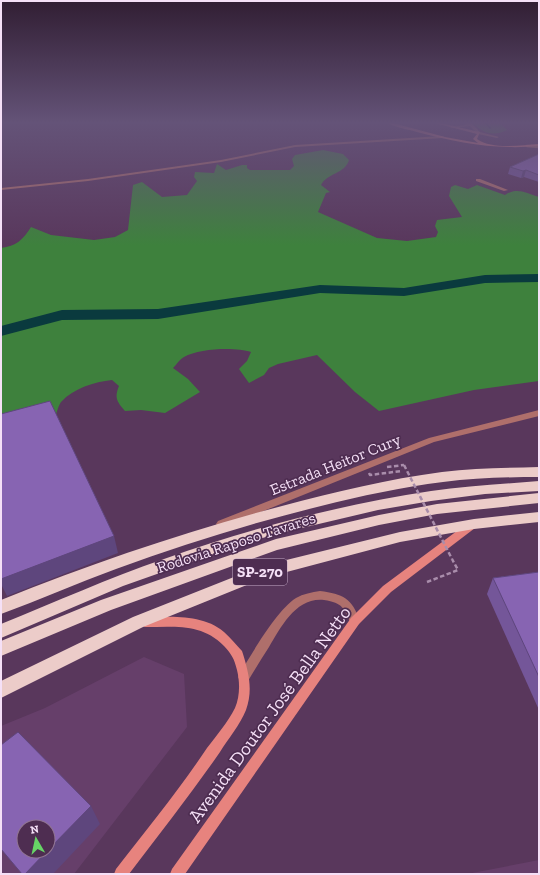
<svg xmlns="http://www.w3.org/2000/svg" width="540" height="875" viewBox="0 0 540 875" font-family="'Zilla Slab',serif">
  <rect width="100%" height="100%" fill="#59375c"/>
  <g fill="#663f6a" fill-rule="evenodd">
    <path d="M144 657 184 674 187 727 74 874H1V726L45 708ZM24 827H48V851H24Z"/>
    <polygon points="539,860 539,874 467,874"/>
  </g>
  <g fill="#3e813d">
    <path d="M473 123H500L507 130C493 137 483 133 473 123Z"/>
    <path d="M323 150 343 154 349 160C345 174 327 173 321 185L330 192 326 193 318 212 377 238 407 241 436 237 438 232 435 226 437 220 462 217 449 196 451 187 455 185 468 189 477 185 505 195C517 187 526 193 539 197V381L474 390 379 411 355 392 317 355 278 364 269 368 264 375 249 383 239 369 247 361 251 352C236 347 200 348 184 357 180 359 177 364 173 368L188 379 200 392 165 413 141 410 125 411C117 402 114 398 119 386L112 380C94 382 74 388 61 402 58 406 57 413 55 417L1 432V248C16 246 23 240 31 227L51 235 94 240 115 237 128 230 133 185 142 182 162 197 187 195 197 181 194 177 195 172 214 173 217 164 226 170 242 165H247V168L250 170H290L294 166 292 159 295 155Z"/>
  </g>
  <g fill="none" stroke-linecap="round" stroke-linejoin="round">
    <polyline stroke="#0a3a3e" stroke-width="1.5" points="486,123 490,128"/>
    <polygon fill="#0a3a3e" fill-rule="evenodd" points="539,274 539,282 485,283 404,296 320,293 158,319 62,320 1,336 1,326 62,310 158,309 320,285 404,288 485,275"/>
    <g stroke="#a98dab" stroke-width="2.5" stroke-dasharray="4.5 2.5" stroke-linecap="butt">
      <polyline points="387,467 404,465"/>
      <polyline points="369,473 370,475 402,471"/>
      <polyline points="427,582 458,570 452,559"/>
    </g>
    <polyline stroke="#af6f6b" stroke-width="2.5" points="527,146 539,147"/>
    <g fill="#af6f6b" fill-rule="evenodd">
      <polygon points="467,123 471,123 480,132 499,137 497,138 478,134 470,126 452,128 450,127 465,125"/>
      <polygon points="442,136 444,137 443,138 295,147 221,162 88,181 1,190 1,188 88,179 221,160 295,145"/>
      <polygon points="476,179 480,179 508,190 504,191 476,181"/>
      <polygon points="539,410 539,416 434,442 224,527 221,528 218,527 216,524 218,521 429,438"/>
      <path d="M320 591C343 594 352 598 360 621L359 624 355 626 351 624C344 608 343 603 324 600 296 597 281 627 269 647 262 658 255 669 248 681L244 682 240 681 238 677 240 673C253 652 276 611 296 598 303 594 312 592 320 591Z"/>
    </g>
    <g fill="#e7837e" fill-rule="evenodd">
      <path d="M388 123H393L445 137 478 143 473 139 477 134 435 123H440L480 132 477 139C493 150 520 145 539 144V146C497 150 458 143 417 132 408 129 396 128 388 123Z"/>
      <polygon points="472,521 475,522 477,525 475,528 391,592 359,624 185,874 170,874 172,869 351,618 383,586 469,522"/>
      <path d="M145 617C171 617 203 614 224 632 231 638 236 645 242 651L243 654C249 674 253 690 246 710 240 725 228 739 220 752 191 794 160 833 129 874H114L116 869C147 829 179 790 207 748 216 736 228 722 235 708 240 697 240 682 237 670 234 658 232 655 224 646 202 623 174 627 145 627L141 625 140 622 141 619Z"/>
    </g>
    <g fill="#ecccc9" fill-rule="evenodd">
      <path d="M539 467V477C507 477 475 478 443 482 402 487 361 496 321 506 252 523 184 544 116 569 77 583 40 600 1 614V600C93 563 187 531 282 506 335 492 388 479 442 472 474 468 507 468 539 467Z"/>
      <path d="M539 481V491L485 494 431 501 378 510 272 535 222 551 123 586 1 638V624C55 602 109 578 164 559 251 528 340 505 431 491 466 486 503 484 539 481Z"/>
      <polygon points="539,493 539,503 437,514 379,525 277,550 111,610 1,656 1,641 101,600 276,539 379,515 437,504"/>
      <polygon points="539,512 539,522 474,529 400,542 264,578 143,627 1,698 1,681 133,617 262,566 400,532 474,519"/>
    </g>
    <polyline stroke="#a98dab" stroke-width="2.5" stroke-dasharray="4.5 2.5" stroke-linecap="butt" points="404,465 452,559"/>
  </g>
  <g fill="#745699">
    <polygon points="539,154 539,182 524,177 521,178 508,174 510,167"/>
    <polygon points="539,572 539,710 487,594 493,578"/>
  </g>
  <g fill="#5e467d">
    <polygon points="526,170 524,177 521,178 523,171"/>
    <polygon points="114,536 118,553 7,596 1,584 1,579"/>
    <polygon points="91,806 100,824 53,874 25,874 47,851 48,851 48,850"/>
  </g>
  <g fill="#8764b2" stroke="#5e467d">
    <polygon points="539,154 539,175 526,170 523,171 510,167"/>
    <polygon points="50,401 114,536 1,579 1,414"/>
    <polygon points="539,572 539,677 493,578"/>
    <polygon points="18,732 91,806 48,850 48,827 24,827 24,851 47,851 25,874 22,874 1,849 1,745"/>
  </g>
  <linearGradient id="sky" x2="0" y2="1"><stop stop-color="#311e33"/><stop offset="0.5" stop-color="#645378"/><stop offset="1" stop-color="#645378" stop-opacity="0"/></linearGradient>
  <rect width="540" height="245" fill="url(#sky)"/>
  <g text-anchor="middle" stroke-width="3.5" stroke-linejoin="round" paint-order="stroke">
    <rect fill="#4e2d51" stroke="#c3aac5" stroke-width="1" x="233" y="559" width="54" height="26" rx="3"/>
    <g font-size="15" font-weight="bold" fill="#f5e0f7">
      <text x="260" y="577">SP-270</text>
    </g>
    <g font-size="16" fill="#f5e0f7" stroke="#4e2d51">
      <text transform="translate(335 464) rotate(-22)" y="6">Estrada Heitor Cury</text>
      <text transform="translate(236 542) rotate(-18)" y="6">Rodovia Raposo Tavares</text>
    </g>
    <g font-size="19" fill="#f5e0f7" stroke="#4e2d51">
      <text transform="translate(269 714) rotate(-54)" y="7">Avenida Doutor José Bella Netto</text>
    </g>
  </g>
  <rect width="540" height="875" fill="none" stroke="#f5e0f7" stroke-width="4"/>
  <g transform="translate(36 839) rotate(351)"><circle r="19" fill="#4e2d51" stroke="#917593"/>
  <path d="M0-3L7 15L0 10L-7 15Z" fill="#67d466"/>
  <text y="-6" font-size="11" font-weight="bold" text-anchor="middle" fill="#f5e0f7">N</text>
  </g>
</svg>
